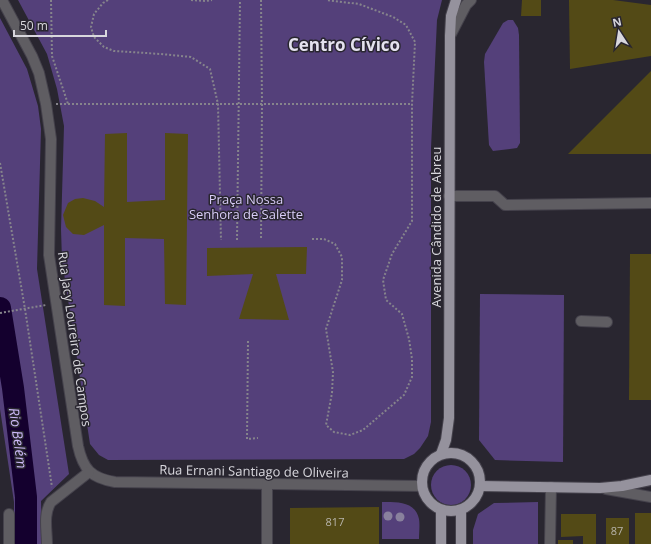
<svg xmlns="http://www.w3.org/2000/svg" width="651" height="544" viewBox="0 0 651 544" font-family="'Open Sans',sans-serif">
  <rect width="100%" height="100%" fill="#292630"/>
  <g fill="#54407a">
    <polygon points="18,0 442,0 437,20 431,148 431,422 428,436 420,448 414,454 404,459 108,460 99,455 90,444 62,260 61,229 64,126 57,89 47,54"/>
    <polygon points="0,18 27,69 38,106 41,129 37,269 69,474 41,501 42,544 14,544 14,502 0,409"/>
    <polygon points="508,20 513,20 518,28 519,35 520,143 517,148 493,151 489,145 484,62 485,54 503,23"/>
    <polygon points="480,294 564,295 563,462 495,460 479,440"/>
    <circle cx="451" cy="485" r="20"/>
    <path d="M382 502C397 502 415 501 419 519 420 525 419 533 419 539H382Z"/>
    <polygon points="538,502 538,544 473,544 473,530 478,514 494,503"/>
  </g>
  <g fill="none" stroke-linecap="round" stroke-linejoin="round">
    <polyline stroke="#14002e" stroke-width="22" points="0,308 13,388 26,497 26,544"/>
  </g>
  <g fill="#534a16">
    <polygon points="522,0 541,0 541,16 521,16"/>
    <polygon points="569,0 613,0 651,5 651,56 570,69"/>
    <polygon points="651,71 651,154 568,154"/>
    <polygon points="127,133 127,202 165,200 165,133 188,134 186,305 165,304 164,239 125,238 125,306 104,305 104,225 84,235 73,234 66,227 63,215 68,203 75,199 83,198 95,201 104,207 105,134"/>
    <polygon points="307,247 306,274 276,274 289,320 239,319 253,274 207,276 207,248"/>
    <polygon points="630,254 651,254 651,400 629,400"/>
    <polygon points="379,507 379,544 290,544 290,508"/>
    <rect x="635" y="513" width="16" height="31"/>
    <polygon points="561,514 596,514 596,544 583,544 583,536 561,537"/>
    <rect x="606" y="518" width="23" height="26"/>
    <rect x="558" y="540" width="15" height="4"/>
  </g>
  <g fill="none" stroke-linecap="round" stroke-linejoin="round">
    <defs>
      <g id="minor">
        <path d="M2 0 32 56 39 73 46 104 51 139 49 255 78 446C83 469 91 478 115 482L421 486"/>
        <polyline points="450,36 466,5 471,0"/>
        <polyline points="449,196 495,196 505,205 651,203"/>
        <polyline points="581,321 607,322"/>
        <polyline points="606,489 651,497"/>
        <polyline points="9,514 9,544"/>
        <path d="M47 544C47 530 43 514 51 502L89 472"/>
        <polyline points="267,544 267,484"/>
        <polyline points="550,544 551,487"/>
      </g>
      <g id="major">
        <circle cx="451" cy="482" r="29"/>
        <polyline points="441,454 446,440 449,418 450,36 451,16 456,0"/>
        <polyline points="480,486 600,488 622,486 651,480"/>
        <polyline points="441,511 441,544"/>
        <polyline points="461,544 461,510"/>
      </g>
    </defs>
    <use href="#minor" stroke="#45424c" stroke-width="12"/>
    <use href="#major" stroke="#45424c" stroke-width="12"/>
    <g stroke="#86848c" stroke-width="2" stroke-dasharray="2 2" stroke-linecap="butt">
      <polyline points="51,0 52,56 68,104"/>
      <polyline points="108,0 103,3 94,14 91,27 94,37 104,47 114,51 161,54 191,57 210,69 218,104 221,240"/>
      <polyline points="191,0 206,1 212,0"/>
      <polyline points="261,0 262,104 261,240"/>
      <polyline points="56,104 412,104"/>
      <polyline points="0,163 25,309 52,487"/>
      <polyline points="312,239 324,239 335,244 342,257 342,280 326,329 333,372 332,393 326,425 334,432 350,435 363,430 404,395 412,377 412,359 409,339 402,314 386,300 383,280 392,254 412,221 412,104 415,42 406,25 393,17 359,4 326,0"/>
      <polyline points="237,240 240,0"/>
      <polyline points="0,313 46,305"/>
      <polyline points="248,341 247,439 258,438"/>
    </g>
    <use href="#minor" stroke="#5f5d62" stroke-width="10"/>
    <use href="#major" stroke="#95929d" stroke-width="10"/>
  </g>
  <g fill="#89819d">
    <circle cx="388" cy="516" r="4.5"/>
    <circle cx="400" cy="517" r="4.5"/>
  </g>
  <g text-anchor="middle" stroke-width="3" stroke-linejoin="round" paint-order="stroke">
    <g font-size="11" fill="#b7b4ab">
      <text x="335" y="526">817</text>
      <text x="617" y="535">87</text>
    </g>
    <g font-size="13" fill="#d8ccf7" stroke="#292630">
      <text x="246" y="204">Praça Nossa<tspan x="246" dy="15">Senhora de Salette</tspan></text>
    </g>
    <g font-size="13" fill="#d8d7dd" stroke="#292630">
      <text transform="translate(436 227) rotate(-90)" y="5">Avenida Cândido de Abreu</text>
      <text transform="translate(75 339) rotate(82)" y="5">Rua Jacy Loureiro de Campos</text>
      <text transform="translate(254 471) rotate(1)" y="5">Rua Ernani Santiago de Oliveira</text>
    </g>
    <g font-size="14" font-style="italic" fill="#cdbaf9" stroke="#292630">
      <text transform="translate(18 438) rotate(82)" y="5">Rio Belém</text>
    </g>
    <g font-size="17" font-weight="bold" fill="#e5e2ef" stroke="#292630">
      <text x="344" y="51">Centro Cívico</text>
    </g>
  </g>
  <g transform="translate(619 32) rotate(348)" stroke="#292630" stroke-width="3" paint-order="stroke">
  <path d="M0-3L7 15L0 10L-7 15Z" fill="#d8d7dd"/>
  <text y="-6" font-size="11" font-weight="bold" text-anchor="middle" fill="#d8d7dd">N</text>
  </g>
  <path d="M14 30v6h92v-6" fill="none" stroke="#d8d7dd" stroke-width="2"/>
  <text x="20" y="30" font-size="12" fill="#d8d7dd" stroke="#292630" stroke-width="3" paint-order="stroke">50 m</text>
</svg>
